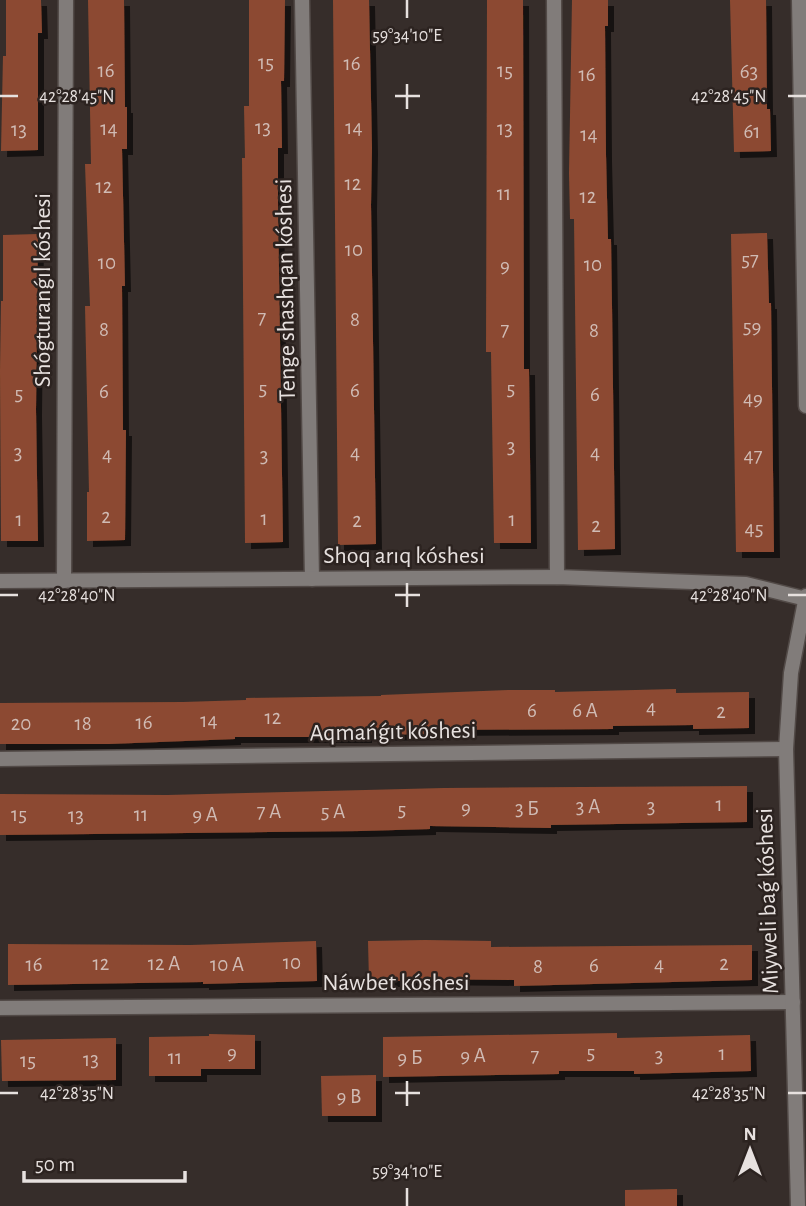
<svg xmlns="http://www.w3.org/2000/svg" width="806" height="1206" viewBox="0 0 806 1206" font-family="'Alegreya Sans',sans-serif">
  <defs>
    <filter id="shadow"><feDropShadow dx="6" dy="6" stdDeviation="0" flood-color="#0009"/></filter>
  </defs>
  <rect width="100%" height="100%" fill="#362d2a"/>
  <g fill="#8c4a31" filter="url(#shadow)">
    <polygon points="6,0 41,0 42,33 38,33 38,150 1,151 3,56 6,56"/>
    <polygon points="88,0 124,0 125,107 127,107 127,149 122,149 125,286 122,286 123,430 126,430 125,540 87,541 87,492 89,492 85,306 90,306 85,164 91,164"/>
    <polygon points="249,0 285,0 284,81 281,81 282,148 278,148 278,203 283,542 245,543 242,158 245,158 244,106 249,106"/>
    <polygon points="333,0 369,0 372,148 371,205 376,544 338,545"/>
    <polygon points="487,0 523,0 524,369 529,369 531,543 494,543 491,352 486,352"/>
    <polygon points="572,0 608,0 608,26 605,26 606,155 608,239 611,239 612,306 615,549 578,550 574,219 570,219 569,173"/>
    <polygon points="730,0 766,0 767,109 770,109 771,151 734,152"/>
    <polygon points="767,233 769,303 771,303 774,552 736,552 731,234"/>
    <polygon points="38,234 36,410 38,541 1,541 0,371 1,301 3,301 3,235"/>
    <polygon points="676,689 676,693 749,692 749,728 693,729 693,725 613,726 613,729 436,730 436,734 366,735 366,737 235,737 235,739 109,744 0,744 0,703 183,702 246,700 246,698 381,696 381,695 508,690 555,690 555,692"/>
    <polygon points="747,786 747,822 551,825 551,828 430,826 430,829 361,831 0,835 0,794 167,795 444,788"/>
    <polygon points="425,940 491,941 491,947 752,945 752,980 514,986 514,980 418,979 418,981 369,981 368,941"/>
    <polygon points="316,941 317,981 203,984 203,982 8,985 8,944 190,945"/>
    <polygon points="617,1033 617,1038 750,1035 751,1071 634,1074 634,1071 559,1071 559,1074 383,1077 383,1037"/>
    <polygon points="209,1034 255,1035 255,1069 201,1069 201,1076 149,1076 149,1037 209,1036"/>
    <polygon points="116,1038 116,1080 2,1081 1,1040"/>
    <polygon points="376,1075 376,1116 322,1116 321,1076"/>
    <polygon points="677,1189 677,1206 625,1206 625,1190"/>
  </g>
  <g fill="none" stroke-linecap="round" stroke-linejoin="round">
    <defs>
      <g id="street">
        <polyline points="302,0 312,579"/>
        <polyline points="554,0 557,577"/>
        <polyline points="799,0 806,406"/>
        <polyline points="0,581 557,577 746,584 806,599"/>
        <polyline points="64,581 66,0"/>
        <polyline points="0,759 786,749"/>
        <polyline points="0,1008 793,1002"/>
        <polyline points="798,1206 786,749 791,673 806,596"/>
      </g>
    </defs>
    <use href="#street" stroke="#524a47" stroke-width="17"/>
    <use href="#street" stroke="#817c7a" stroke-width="14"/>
  </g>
  <path fill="none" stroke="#e7e1df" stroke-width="2.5" d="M407 0V18M407 84V109M0 96H18M395 96H420M788 96H806M407 583V607M0 595H18M395 595H420M788 595H806M407 1081V1106M0 1093H18M395 1093H420M788 1093H806M407 1188V1206"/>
  <g text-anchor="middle" stroke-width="5" stroke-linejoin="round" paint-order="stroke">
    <g font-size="21" fill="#d0bbb4">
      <text x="266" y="69">15</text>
      <text x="352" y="70">16</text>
      <text x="106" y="77">16</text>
      <text x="505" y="77">15</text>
      <text x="749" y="78">63</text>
      <text x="587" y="81">16</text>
      <text x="263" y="134">13</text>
      <text x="354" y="134">14</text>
      <text x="109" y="135">14</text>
      <text x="505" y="135">13</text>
      <text x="19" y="136">13</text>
      <text x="752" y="138">61</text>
      <text x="589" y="141">14</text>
      <text x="353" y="190">12</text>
      <text x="104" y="193">12</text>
      <text x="504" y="200">11</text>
      <text x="588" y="203">12</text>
      <text x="354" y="256">10</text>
      <text x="750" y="266">57</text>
      <text x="107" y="269">10</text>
      <text x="593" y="271">10</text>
      <text x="505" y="272">9</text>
      <text x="262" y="324">7</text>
      <text x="355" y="326">8</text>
      <text x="752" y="333">59</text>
      <text x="104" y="336">8</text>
      <text x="505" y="336">7</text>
      <text x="594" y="337">8</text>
      <text x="263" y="395">5</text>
      <text x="511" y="395">5</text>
      <text x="355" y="397">6</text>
      <text x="104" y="398">6</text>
      <text x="19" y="400">5</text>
      <text x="595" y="401">6</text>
      <text x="753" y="405">49</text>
      <text x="511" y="453">3</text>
      <text x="18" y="459">3</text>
      <text x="355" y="459">4</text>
      <text x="595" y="459">4</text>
      <text x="107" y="461">4</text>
      <text x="264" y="462">3</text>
      <text x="753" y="462">47</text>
      <text x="106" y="523">2</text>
      <text x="264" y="525">1</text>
      <text x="19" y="526">1</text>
      <text x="512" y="526">1</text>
      <text x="357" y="527">2</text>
      <text x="596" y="532">2</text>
      <text x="754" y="535">45</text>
      <text x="651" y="714">4</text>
      <text x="532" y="717">6</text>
      <text x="585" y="717">6 А</text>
      <text x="721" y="718">2</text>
      <text x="273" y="724">12</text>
      <text x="209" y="727">14</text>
      <text x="144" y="729">16</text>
      <text x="21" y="730">20</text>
      <text x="83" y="730">18</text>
      <text x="719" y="811">1</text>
      <text x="588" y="813">3 А</text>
      <text x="651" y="813">3</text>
      <text x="466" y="814">9</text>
      <text x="527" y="815">3 Б</text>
      <text x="402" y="816">5</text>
      <text x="269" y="818">7 А</text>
      <text x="333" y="818">5 А</text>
      <text x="19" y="821">15</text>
      <text x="141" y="821">11</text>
      <text x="205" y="821">9 А</text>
      <text x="76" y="822">13</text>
      <text x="292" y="969">10</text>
      <text x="101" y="970">12</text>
      <text x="164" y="970">12 А</text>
      <text x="724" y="970">2</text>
      <text x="34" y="971">16</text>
      <text x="227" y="971">10 А</text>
      <text x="659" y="971">4</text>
      <text x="594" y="972">6</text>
      <text x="538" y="973">8</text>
      <text x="232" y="1059">9</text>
      <text x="591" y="1059">5</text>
      <text x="722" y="1060">1</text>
      <text x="473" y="1062">9 А</text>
      <text x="535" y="1062">7</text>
      <text x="659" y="1062">3</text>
      <text x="175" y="1064">11</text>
      <text x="410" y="1064">9 Б</text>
      <text x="91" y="1066">13</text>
      <text x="28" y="1067">15</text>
      <text x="349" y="1103">9 В</text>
    </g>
    <g font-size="24" fill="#e7e1df" stroke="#2c2320">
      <text transform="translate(42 290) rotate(-90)" y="8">Shógturanǵıl kóshesi</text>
      <text transform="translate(285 290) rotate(-91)" y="8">Tenge shashqan kóshesi</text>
      <text x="404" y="563">Shoq arıq kóshesi</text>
      <text transform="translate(393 731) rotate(-1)" y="8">Aqmańǵıt kóshesi</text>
      <text transform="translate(767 901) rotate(-92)" y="8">Miyweli baǵ kóshesi</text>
      <text x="396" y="990">Náwbet kóshesi</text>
    </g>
  </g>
  <g font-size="18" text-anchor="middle" fill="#e7e1df" stroke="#2c2320" stroke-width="5" stroke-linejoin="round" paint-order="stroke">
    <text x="407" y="41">59°34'10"E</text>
    <text x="77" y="102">42°28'45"N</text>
    <text x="729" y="102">42°28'45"N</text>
    <text x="77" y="601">42°28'40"N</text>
    <text x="729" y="601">42°28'40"N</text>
    <text x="77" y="1099">42°28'35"N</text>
    <text x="729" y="1099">42°28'35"N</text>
    <text x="407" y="1177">59°34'10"E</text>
  </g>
  <g transform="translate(750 1150)" stroke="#2c2320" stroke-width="5" paint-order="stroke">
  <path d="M0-5L12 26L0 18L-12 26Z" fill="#e7e1df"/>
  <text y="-10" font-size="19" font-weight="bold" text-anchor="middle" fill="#e7e1df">N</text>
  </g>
  <path d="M24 1171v10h161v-10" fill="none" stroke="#e7e1df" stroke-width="3.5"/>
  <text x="35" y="1171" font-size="21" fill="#e7e1df" stroke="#2c2320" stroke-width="5" paint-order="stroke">50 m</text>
</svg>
